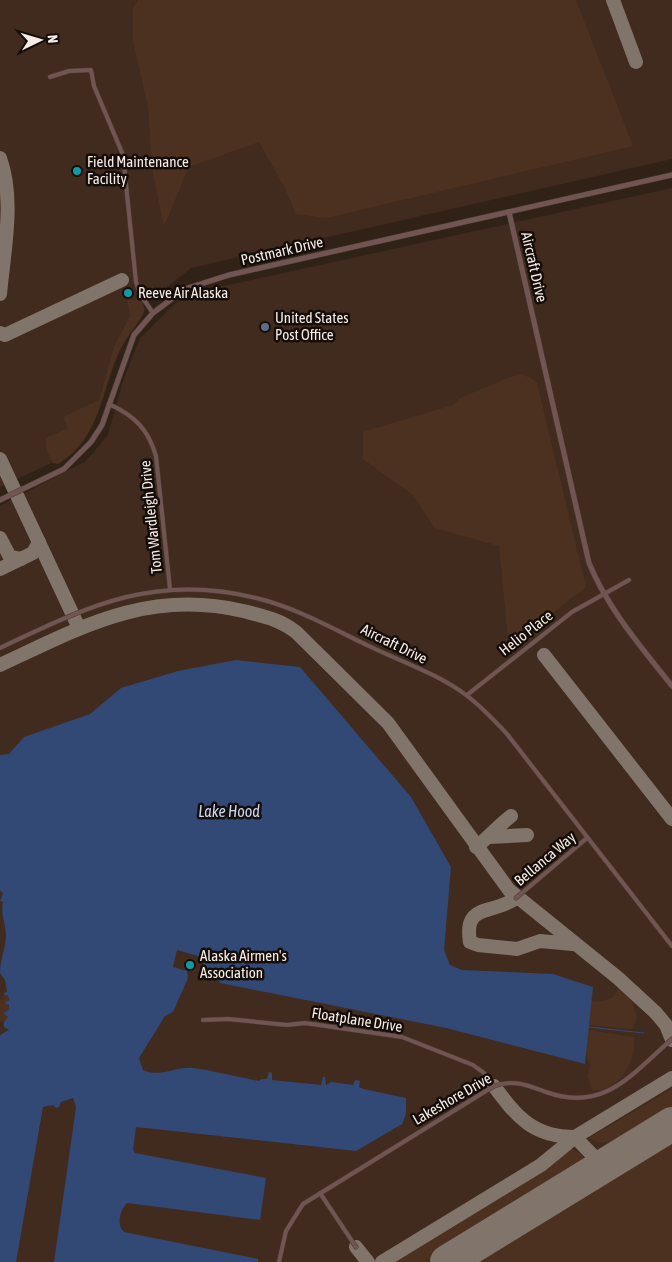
<svg xmlns="http://www.w3.org/2000/svg" width="672" height="1262" viewBox="0 0 672 1262" font-family="'Asap Condensed',sans-serif">
  <rect width="100%" height="100%" fill="#312218"/>
  <g fill="#402b1e">
    <polygon points="0,0 672,0 672,159 191,268 130,316 114,346 96,410 79,444 49,464 0,487"/>
    <polygon points="672,188 672,1165 509,1262 0,1262 0,506 86,461 108,435 123,381 140,338 178,301 210,289"/>
  </g>
  <g fill="#4d3120">
    <polygon points="138,0 576,0 633,146 326,218 296,214 284,186 259,142 189,167 164,226 152,169 148,107 133,41 133,8"/>
    <path d="M127 299 142 301 145 310C138 325 126 337 119 352 101 392 100 439 58 464L53 463 46 449V438L68 428 63 417 99 400 114 346 130 316Z"/>
    <polygon points="518,374 529,377 537,383 586,587 534,628 508,639 499,546 435,528 414,496 363,459 363,432 453,405 460,398"/>
    <path d="M620 987 631 998 637 1018 632 1029 589 1025 591 1002C606 1001 613 1001 620 987Z"/>
    <polygon points="4,995 8,995 8,1019 4,1022 0,1021 0,999 3,999"/>
    <path d="M588 1030 634 1037C638 1060 618 1093 592 1090L588 1076 590 1065 586 1053Z"/>
    <path d="M672 1089V1107C652 1119 611 1155 589 1138Z"/>
    <polygon points="672,1141 672,1262 478,1262"/>
    <path d="M570 1148 583 1155V1162L578 1166 426 1262H393L541 1173C549 1167 565 1150 570 1148Z"/>
  </g>
  <path fill="#324875" d="M236 660 300 667 411 797 451 867 444 950 450 965 462 970 553 974 593 987 585 1064 446 1028 220 983 217 974 202 971 205 958 177 950 173 967 187 971 188 978 173 1012 165 1016 139 1058 143 1070C161 1078 176 1066 193 1068 215 1071 238 1077 259 1081L261 1079H267L269 1072 272 1073V1080L321 1085 323 1077H325L326 1085 331 1082 353 1085 355 1080 360 1081 359 1087 364 1089 406 1098V1114L402 1124 356 1151 136 1127 133 1150 135 1153 266 1178 260 1220 127 1203C120 1210 116 1225 124 1232L258 1259V1262H54L76 1107 73 1098 61 1102 59 1107 56 1108 53 1105 43 1107 16 1262H0V1035L9 1030 4 1027V1022L8 1017 3 1013 8 1011 9 1005 4 1003 9 1000 8 995H4V993L7 992 5 980 0 973C0 961 5 949 6 937 6 924 0 914 3 902L0 901 3 893 0 891V755L9 754 24 737 90 714 121 688 178 671Z"/>
  <g fill="none" stroke-linecap="round" stroke-linejoin="round">
    <polyline stroke="#324875" stroke-width="1" points="588,1027 644,1033"/>
    <g stroke="#81746b" stroke-width="14">
      <polyline points="613,0 636,62"/>
      <path d="M0 158C15 200 4 250 0 294"/>
      <polyline points="0,333 5,335 122,280"/>
      <polyline points="0,459 79,628"/>
      <polyline points="0,538 10,557 21,559"/>
      <polyline points="0,569 33,553 39,542"/>
      <polyline points="544,655 672,819"/>
      <path d="M0 665C83 626 149 589 243 611 263 616 279 619 296 632L388 723 509 890 618 978 656 1013 666 1025 672 1040"/>
      <polyline points="489,837 527,835"/>
      <path d="M476 847C489 837 498 826 511 816"/>
      <path d="M516 898C494 915 463 902 470 942L478 945 517 949 540 941 573 944"/>
      <path d="M494 1086C517 1117 533 1137 575 1137L603 1166"/>
      <polyline points="356,1247 368,1262"/>
      <polyline points="382,1262 541,1165 575,1137 672,1078"/>
    </g>
    <polyline stroke="#81746b" stroke-width="34" points="447,1262 672,1124"/>
    <defs>
      <g id="minor">
        <polyline points="50,77 69,71 91,70 94,86 123,155 136,282 140,294 153,313"/>
        <path d="M109 404C135 416 148 429 156 456L170 589"/>
        <path d="M0 648C90 605 158 572 260 599 299 609 335 630 371 647 402 662 438 674 466 695 481 706 494 720 507 734L672 946"/>
        <polyline points="467,695 572,612 629,580"/>
        <polyline points="516,898 587,838"/>
        <polyline points="203,1020 228,1019 287,1025 305,1023 402,1037 473,1065 484,1073 494,1086"/>
        <polyline points="320,1193 356,1247"/>
        <path d="M279 1262 286 1231 303 1204 494 1086C514 1079 527 1085 546 1092 604 1113 632 1074 672 1039"/>
      </g>
      <g id="tertiary">
        <path d="M509 212 589 563C608 609 641 647 672 686"/>
        <polyline points="0,500 64,469 91,442 102,425 134,335 153,313 185,289 229,275 672,175"/>
      </g>
    </defs>
    <use href="#minor" stroke="#4d3e35" stroke-width="5"/>
    <use href="#tertiary" stroke="#4d3e35" stroke-width="6"/>
    <use href="#minor" stroke="#705552" stroke-width="4"/>
    <use href="#tertiary" stroke="#705552" stroke-width="5"/>
  </g>
  <g fill="#0f9aa8" stroke="#140d09" stroke-width="2">
    <circle cx="77" cy="171" r="5"/>
    <circle cx="128" cy="293" r="5"/>
    <circle cx="190" cy="965" r="5"/>
  </g>
  <circle fill="#5c6f8a" stroke="#140d09" stroke-width="2" cx="265" cy="327" r="5"/>
  <g text-anchor="middle" stroke-width="5" stroke-linejoin="round" paint-order="stroke">
    <g font-size="15" fill="#f8ede6" stroke="#140d09" text-anchor="start">
      <text x="87" y="167">Field Maintenance<tspan x="87" dy="17">Facility</tspan></text>
      <text x="138" y="298">Reeve Air Alaska</text>
      <text x="275" y="323">United States<tspan x="275" dy="17">Post Office</tspan></text>
      <text x="200" y="961">Alaska Airmen's<tspan x="200" dy="17">Association</tspan></text>
    </g>
    <g font-size="15" fill="#f8ede6" stroke="#140d09">
      <text transform="translate(282 251) rotate(-13)" y="5">Postmark Drive</text>
      <text transform="translate(534 267) rotate(77)" y="5">Aircraft Drive</text>
      <text transform="translate(151 517) rotate(-96)" y="5">Tom Wardleigh Drive</text>
      <text transform="translate(526 633) rotate(-38)" y="5">Helio Place</text>
      <text transform="translate(394 644) rotate(26)" y="5">Aircraft Drive</text>
      <text transform="translate(545 859) rotate(-40)" y="5">Bellanca Way</text>
      <text transform="translate(357 1020) rotate(9)" y="5">Floatplane Drive</text>
      <text transform="translate(452 1099) rotate(-30)" y="5">Lakeshore Drive</text>
    </g>
    <g font-size="16" font-style="italic" fill="#c8d8f5" stroke="#140d09">
      <text x="229" y="817">Lake Hood</text>
    </g>
  </g>
  <g transform="translate(40 40) rotate(85)" stroke="#140d09" stroke-width="4" paint-order="stroke">
  <path d="M0-4L9 19L0 12L-9 19Z" fill="#f8ede6"/>
  <text y="-8" font-size="14" font-weight="bold" text-anchor="middle" fill="#f8ede6">N</text>
  </g>
</svg>
